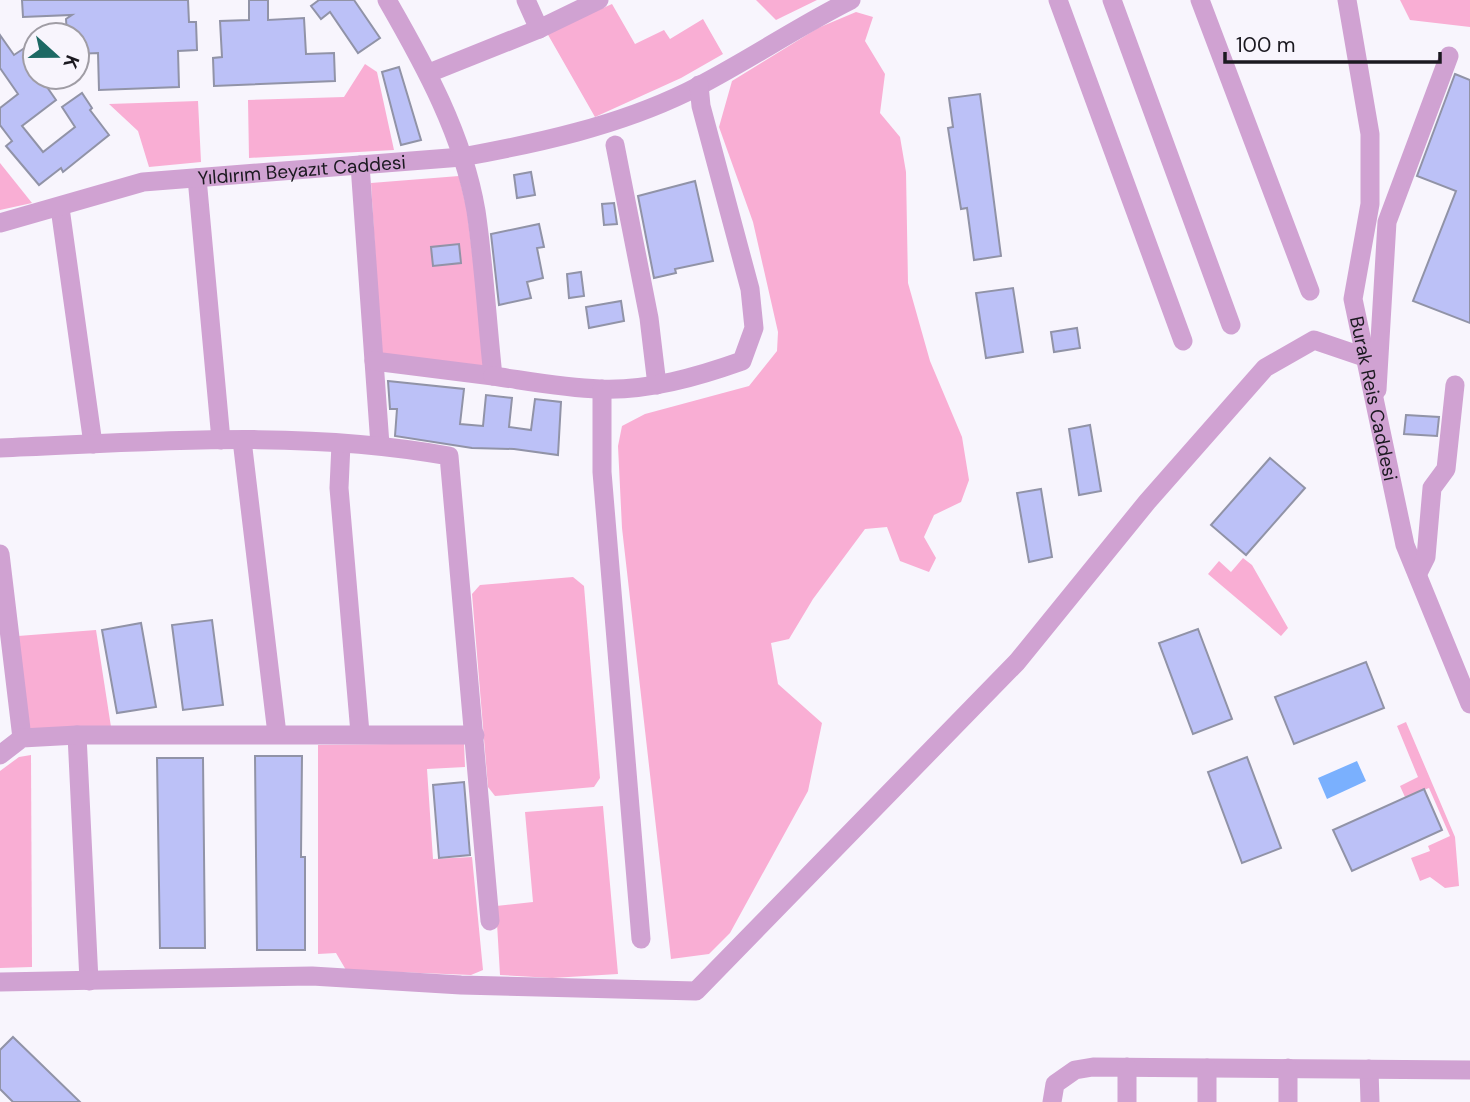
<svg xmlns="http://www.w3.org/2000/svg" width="1470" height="1102" viewBox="0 0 1470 1102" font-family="'DM Sans',sans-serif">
  <rect width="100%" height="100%" fill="#f8f5fd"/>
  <g fill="#f9aed4">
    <polygon points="756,0 817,0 776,20"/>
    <polygon points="1400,0 1470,0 1470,27 1410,20"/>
    <polygon points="612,4 635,44 664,30 670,39 703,19 723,54 681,78 595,117 547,33"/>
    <polygon points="856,12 873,17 865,41 885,74 880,113 900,137 906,172 908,283 930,361 962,437 969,480 961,502 934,515 924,537 936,558 929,572 900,561 887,527 865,529 813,599 789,639 771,643 778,684 822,723 808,791 730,933 709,954 671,959 622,528 618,446 622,426 645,414 749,386 777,351 778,332 753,222 719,127 732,81 818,28"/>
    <polygon points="365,64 377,72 394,150 249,158 248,100 344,97"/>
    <polygon points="198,101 201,162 149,167 138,131 109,104"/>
    <polygon points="0,163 32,203 0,210"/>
    <polygon points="459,176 467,210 486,367 381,353 371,183"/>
    <polygon points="1243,558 1252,565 1288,628 1281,636 1208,574 1219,561 1231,572"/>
    <polygon points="573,577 584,586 600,778 594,787 495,796 488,787 472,594 480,585"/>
    <polygon points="96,630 111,727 27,729 18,636"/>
    <polygon points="1406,722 1455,837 1459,886 1445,888 1430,877 1420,881 1411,858 1430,851 1428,846 1450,836 1429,788 1405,797 1400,786 1418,777 1397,726"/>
    <polygon points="464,743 465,767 427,769 433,859 472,857 483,970 471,975 346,970 336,953 318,954 318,745"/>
    <polygon points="31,755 32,967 0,968 0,771 19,757"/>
    <polygon points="603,806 618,974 552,978 500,975 496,906 533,902 525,812"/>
  </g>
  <polygon fill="#7ab0fe" points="1357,761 1366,781 1327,799 1318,778"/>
  <g fill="#bcc1f7" stroke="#9193a7" stroke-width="2">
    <polygon points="22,0 188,0 189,22 196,22 197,50 178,51 179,87 99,90 98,53 77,54 77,35 67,35 66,19 72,15 23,17"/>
    <polygon points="249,0 268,0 268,20 304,18 306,54 334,53 335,81 214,86 213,58 222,57 220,21 249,20"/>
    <polygon points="319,0 354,0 380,38 358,53 330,12 321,19 311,6"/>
    <polygon points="0,35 14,55 35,41 35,77 40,77 56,100 22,126 43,152 75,127 62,107 82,93 92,108 90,110 109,135 63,172 61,168 39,185 6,146 12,141 0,125 0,108 18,94 0,68"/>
    <polygon points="399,67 421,140 401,145 382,72"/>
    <polygon points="1455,74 1470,80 1470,323 1413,301 1456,191 1417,176"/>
    <polygon points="980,94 1001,256 974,260 967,208 961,209 950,141 948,128 953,127 949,98"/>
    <polygon points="531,172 535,195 517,198 514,175"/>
    <polygon points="695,181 713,261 675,269 676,273 654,278 638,196"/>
    <polygon points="614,203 617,224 604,225 602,204"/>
    <polygon points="539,224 544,247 537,248 543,278 527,282 531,298 499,305 491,234"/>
    <polygon points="459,244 461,263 433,266 431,247"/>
    <polygon points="581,272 584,296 569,298 567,274"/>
    <polygon points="1013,288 1023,352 986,358 976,293"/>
    <polygon points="621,301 624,321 589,328 586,307"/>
    <polygon points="1077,328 1080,348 1054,352 1051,332"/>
    <polygon points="388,381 464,389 460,424 483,426 486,395 512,398 509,427 531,430 535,399 561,402 558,455 514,449 472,448 395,436 397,409 390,409"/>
    <polygon points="1406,415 1439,417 1437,436 1404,434"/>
    <polygon points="1090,425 1101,491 1079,495 1069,429"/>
    <polygon points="1270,458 1305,488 1246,555 1211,525"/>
    <polygon points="1041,489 1052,557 1029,562 1017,493"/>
    <polygon points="212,620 223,705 183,710 172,625"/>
    <polygon points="141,623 156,707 117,713 102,630"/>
    <polygon points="1198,629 1232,719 1193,734 1159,643"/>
    <polygon points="1366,662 1384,708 1294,744 1275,697"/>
    <polygon points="255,756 302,756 301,857 305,857 305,950 257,950"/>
    <polygon points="1247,757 1281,848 1242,863 1208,772"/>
    <polygon points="157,758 203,758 205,948 160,948"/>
    <polygon points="464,782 470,855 439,858 433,785"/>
    <polygon points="1424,789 1442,830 1352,871 1333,830"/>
    <polygon points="13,1037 80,1102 13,1102 0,1089 0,1050"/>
  </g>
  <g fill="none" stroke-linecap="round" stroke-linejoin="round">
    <g stroke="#d0a2d2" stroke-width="19">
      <polyline points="526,0 539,29"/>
      <polyline points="1058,0 1183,341"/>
      <polyline points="1112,0 1231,325"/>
      <polyline points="1200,0 1310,291"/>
      <path id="s1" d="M1347 0 1370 134V204L1353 299 1405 545 1470 704"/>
      <polyline points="429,73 539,29 599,0"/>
      <polyline points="615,145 649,318 657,385"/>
      <polyline points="360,165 380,445"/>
      <polyline points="197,178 221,440"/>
      <polyline points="60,208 93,444"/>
      <path id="s2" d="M0 223 143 182 462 157C539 143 617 126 687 92 743 64 795 28 851 0"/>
      <path d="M374 361 493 376C487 321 484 265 476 211 463 135 425 66 387 0"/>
      <path d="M493 376C528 381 564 388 600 389 648 391 697 377 742 361L754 328 750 289 701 106 699 85"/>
      <polyline points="602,389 602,472 641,939"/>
      <polyline points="1377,390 1387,222 1449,56"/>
      <polyline points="242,440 277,734"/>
      <polyline points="341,444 339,488 360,733"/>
      <path d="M0 448C149 442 302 429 449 456L490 921"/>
      <polyline points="0,554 22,738"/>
      <polyline points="1418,573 1426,557 1432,488 1446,469 1455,385"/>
      <polyline points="77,735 89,981"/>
      <polyline points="0,755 22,738 77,735 475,735"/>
      <polyline points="0,982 312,976 461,985 696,991 1017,662 1147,502 1265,368 1314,340 1364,357"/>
      <polyline points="1369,1069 1370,1102"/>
      <polyline points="1052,1102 1055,1084 1075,1070 1093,1067 1470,1070"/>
      <polyline points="1127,1102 1127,1067"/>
      <polyline points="1207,1102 1207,1068"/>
      <polyline points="1288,1102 1288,1068"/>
    </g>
  </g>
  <g text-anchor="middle" stroke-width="7" stroke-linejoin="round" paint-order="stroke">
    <g font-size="19" fill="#1b1920" stroke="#f8f5fd">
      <text dy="7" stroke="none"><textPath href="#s2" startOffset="308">Yıldırım Beyazıt Caddesi</textPath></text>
      <text dy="7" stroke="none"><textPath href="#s1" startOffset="404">Burak Reis Caddesi</textPath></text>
    </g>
  </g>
  <g transform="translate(56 56) rotate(111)"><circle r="33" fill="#f8f5fd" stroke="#a09da5" stroke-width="2"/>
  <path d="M0-5L12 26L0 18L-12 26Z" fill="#1d6964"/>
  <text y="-10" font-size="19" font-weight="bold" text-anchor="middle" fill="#1b1920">K</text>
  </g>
  <path d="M1225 52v10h215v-10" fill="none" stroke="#1b1920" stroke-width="3.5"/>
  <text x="1236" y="52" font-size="21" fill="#1b1920" stroke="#f8f5fd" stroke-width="5" paint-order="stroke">100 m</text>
</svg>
